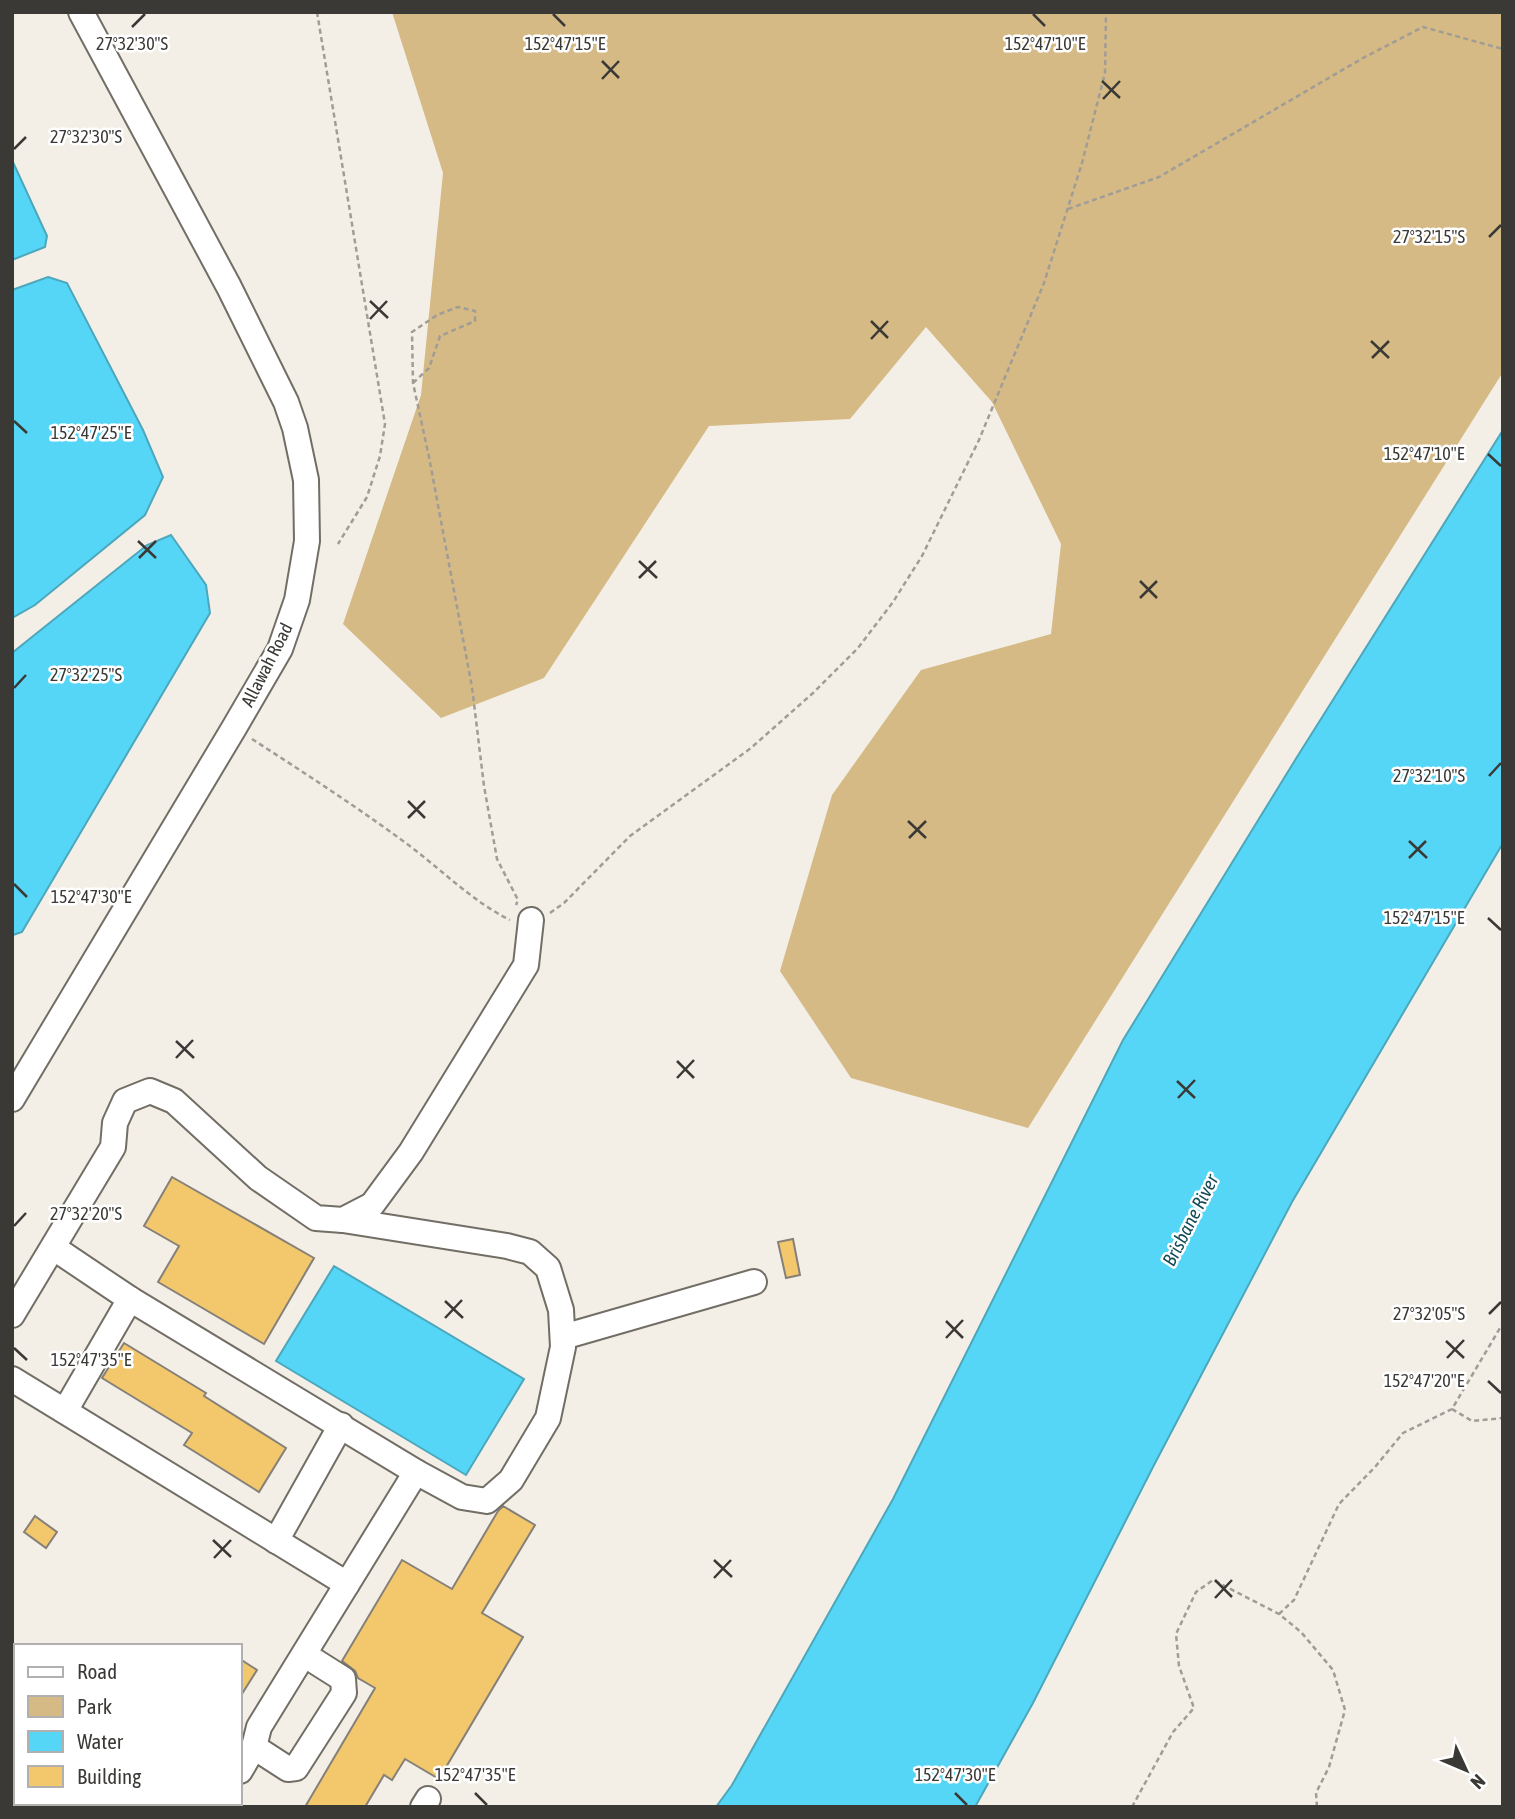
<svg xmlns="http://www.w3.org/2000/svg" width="1515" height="1819" viewBox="0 0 1515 1819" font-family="'Asap Condensed',sans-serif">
  <rect width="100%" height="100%" fill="#f4efe6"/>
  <polygon fill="#d5ba85" points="392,12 1503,12 1503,372 1028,1128 851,1078 780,971 832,795 921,670 1051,634 1061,544 992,402 926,327 850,419 709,426 544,678 441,718 343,624 421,395 443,173"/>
  <g fill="#55d6f6" stroke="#4da7bc" stroke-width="2">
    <polygon points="12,160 47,236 45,247 12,260"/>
    <polygon points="48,277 67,283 143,430 163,477 145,515 35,605 12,618 12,290"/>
    <polygon points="1503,430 1503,843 1292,1202 1153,1467 1033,1703 975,1807 716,1807 732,1785 893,1499 1123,1040 1297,757"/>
    <polygon points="171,535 206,585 210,613 22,932 13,935 12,653 147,545"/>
    <polygon points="334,1266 524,1379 466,1475 276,1361"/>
  </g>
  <g fill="#f3c76c" stroke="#858078" stroke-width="2">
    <polygon points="172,1177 314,1258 264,1344 158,1282 179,1246 144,1226"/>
    <polygon points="793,1239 800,1275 786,1278 778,1242"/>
    <polygon points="124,1343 206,1393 204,1396 286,1448 259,1492 184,1445 192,1433 102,1378"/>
    <polygon points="503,1506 535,1525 482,1613 523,1637 439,1779 405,1759 392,1780 384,1775 365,1807 305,1807 375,1688 358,1678 355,1671 342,1661 402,1560 452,1589 498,1511"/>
    <polygon points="35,1516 57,1532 46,1548 24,1532"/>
    <polygon points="240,1659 257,1670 240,1697"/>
  </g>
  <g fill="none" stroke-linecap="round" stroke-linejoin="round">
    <defs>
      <g id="minor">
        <polyline points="12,1099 234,728 280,649 297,600 307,541 306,480 295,428 286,402 229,287 81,12"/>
        <polyline points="54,1248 130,1299 416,1472 462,1497 487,1501 511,1480 548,1418 563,1347 561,1310 548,1268 530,1252 507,1246 343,1220"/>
        <polyline points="12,1315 113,1147 115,1123 125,1101 150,1091 174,1101 258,1178 316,1218 343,1220 372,1205 411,1152 526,965 531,920"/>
        <polyline points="563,1337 754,1282"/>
        <polyline points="12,1379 347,1584"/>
        <polyline points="65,1411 130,1299"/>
        <polyline points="276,1541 341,1425"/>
        <polyline points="254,1747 288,1769 296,1768 344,1693 343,1679 305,1655"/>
        <polyline points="240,1771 254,1747 259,1727 416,1472"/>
        <polyline points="219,1807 221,1803"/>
        <polyline points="423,1807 428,1799"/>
      </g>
    </defs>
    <use href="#minor" stroke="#726d65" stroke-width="28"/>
    <g stroke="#a09c96" stroke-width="2.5" stroke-dasharray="5 3.5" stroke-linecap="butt">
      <polyline points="317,12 385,424 380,456 367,497 338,544"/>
      <polyline points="1068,209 1159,177 1363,58 1423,27 1503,49"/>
      <polyline points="413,383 429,368 440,336 475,321 475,311 458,307 437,315 412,332 413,383 429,457 472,687 484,786 497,859 518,900 516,905"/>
      <path d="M252 739C303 772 354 805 403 841 439 867 470 900 510 920"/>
      <polyline points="550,913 564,903 630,836 751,748 813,693 858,648 893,602 922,556 979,440 1044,283 1082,163 1105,73 1106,12"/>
      <polyline points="1452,1409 1472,1421 1503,1418"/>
      <polyline points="1279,1614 1294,1600 1339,1504 1375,1467 1403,1433 1452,1409 1503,1323"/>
      <polyline points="1132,1807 1173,1732 1194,1708 1179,1666 1176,1634 1196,1592 1213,1580 1279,1614 1301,1632 1333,1670 1345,1710 1329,1767 1316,1793 1317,1807"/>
    </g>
    <use href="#minor" stroke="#fff" stroke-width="24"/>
  </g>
  <path fill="none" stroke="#3b3936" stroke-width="2.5" d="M553 14 565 26M1033 14 1045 26M132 27 145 14M602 61 619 78M602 79 619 61M1102 81 1120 98M1103 99 1120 81M14 149 26 137M1489 237 1501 225M370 301 388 318M370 319 387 301M871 321 888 338M871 339 888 321M1371 341 1389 358M1372 358 1389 341M14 421 27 433M1488 454 1501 466M138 541 156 558M139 558 156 541M639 561 657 578M639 578 656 561M1140 581 1157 598M1140 598 1157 581M14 688 26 675M1489 776 1501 763M408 801 425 818M408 818 425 801M908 821 926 838M909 838 926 821M1409 841 1427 858M1409 858 1426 841M14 884 27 897M1488 918 1501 930M176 1041 194 1058M176 1058 193 1040M677 1061 694 1078M677 1078 694 1060M1177 1081 1195 1098M1178 1098 1195 1080M14 1226 26 1213M445 1301 463 1318M1489 1314 1501 1302M445 1318 462 1300M946 1321 963 1338M946 1338 963 1320M1446 1341 1464 1358M14 1348 27 1360M1447 1358 1464 1340M1488 1381 1501 1393M213 1540 231 1557M214 1558 231 1540M714 1560 732 1577M714 1578 731 1560M1215 1580 1232 1597M1215 1598 1232 1580M475 1793 487 1805M955 1793 967 1805"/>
  <g text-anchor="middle" stroke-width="5" stroke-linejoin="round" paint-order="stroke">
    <g font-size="18" fill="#3b3936" stroke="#fff">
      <text transform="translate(267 665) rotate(-63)" y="6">Allawah Road</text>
    </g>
    <g font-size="19" font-style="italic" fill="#154c59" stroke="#fff">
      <text transform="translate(1190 1220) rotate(-63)" y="7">Brisbane River</text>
    </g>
  </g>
  <g font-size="18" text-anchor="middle" fill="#3b3936" stroke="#fff" stroke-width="5" stroke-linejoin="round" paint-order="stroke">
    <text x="1045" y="50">152°47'10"E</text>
    <text x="565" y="50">152°47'15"E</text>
    <text x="132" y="50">27°32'30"S</text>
    <text x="86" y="143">27°32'30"S</text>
    <text x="1429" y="243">27°32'15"S</text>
    <text x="91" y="439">152°47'25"E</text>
    <text x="1424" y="460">152°47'10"E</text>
    <text x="86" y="681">27°32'25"S</text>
    <text x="1429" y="782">27°32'10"S</text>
    <text x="91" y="903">152°47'30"E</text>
    <text x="1424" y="924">152°47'15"E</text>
    <text x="86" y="1220">27°32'20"S</text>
    <text x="1429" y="1320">27°32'05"S</text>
    <text x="91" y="1366">152°47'35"E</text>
    <text x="1424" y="1387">152°47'20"E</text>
    <text x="475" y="1781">152°47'35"E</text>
    <text x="955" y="1781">152°47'30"E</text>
  </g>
  <rect width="1515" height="1819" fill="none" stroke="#3b3936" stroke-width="28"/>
  <rect x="14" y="1644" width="228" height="161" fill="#ffffff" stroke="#b1b0af" stroke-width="2"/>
  <rect x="28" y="1667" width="35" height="10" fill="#ffffff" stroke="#b1b0af" stroke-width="2"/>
  <text x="77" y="1679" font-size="21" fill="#3b3936">Road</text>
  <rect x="28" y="1696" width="35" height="21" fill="#d5ba85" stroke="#b1b0af" stroke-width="2"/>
  <text x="77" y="1714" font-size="21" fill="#3b3936">Park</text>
  <rect x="28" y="1731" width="35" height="21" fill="#55d6f6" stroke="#b1b0af" stroke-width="2"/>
  <text x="77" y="1749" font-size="21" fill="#3b3936">Water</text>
  <rect x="28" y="1766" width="35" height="21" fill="#f3c76c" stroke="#b1b0af" stroke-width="2"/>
  <text x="77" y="1784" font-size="21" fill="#3b3936">Building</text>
  <g transform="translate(1466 1770) rotate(134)" stroke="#ffffff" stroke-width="5" paint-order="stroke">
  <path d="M0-5L12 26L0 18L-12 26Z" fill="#3b3936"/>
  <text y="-10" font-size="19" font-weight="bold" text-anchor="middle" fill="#3b3936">N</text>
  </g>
</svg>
